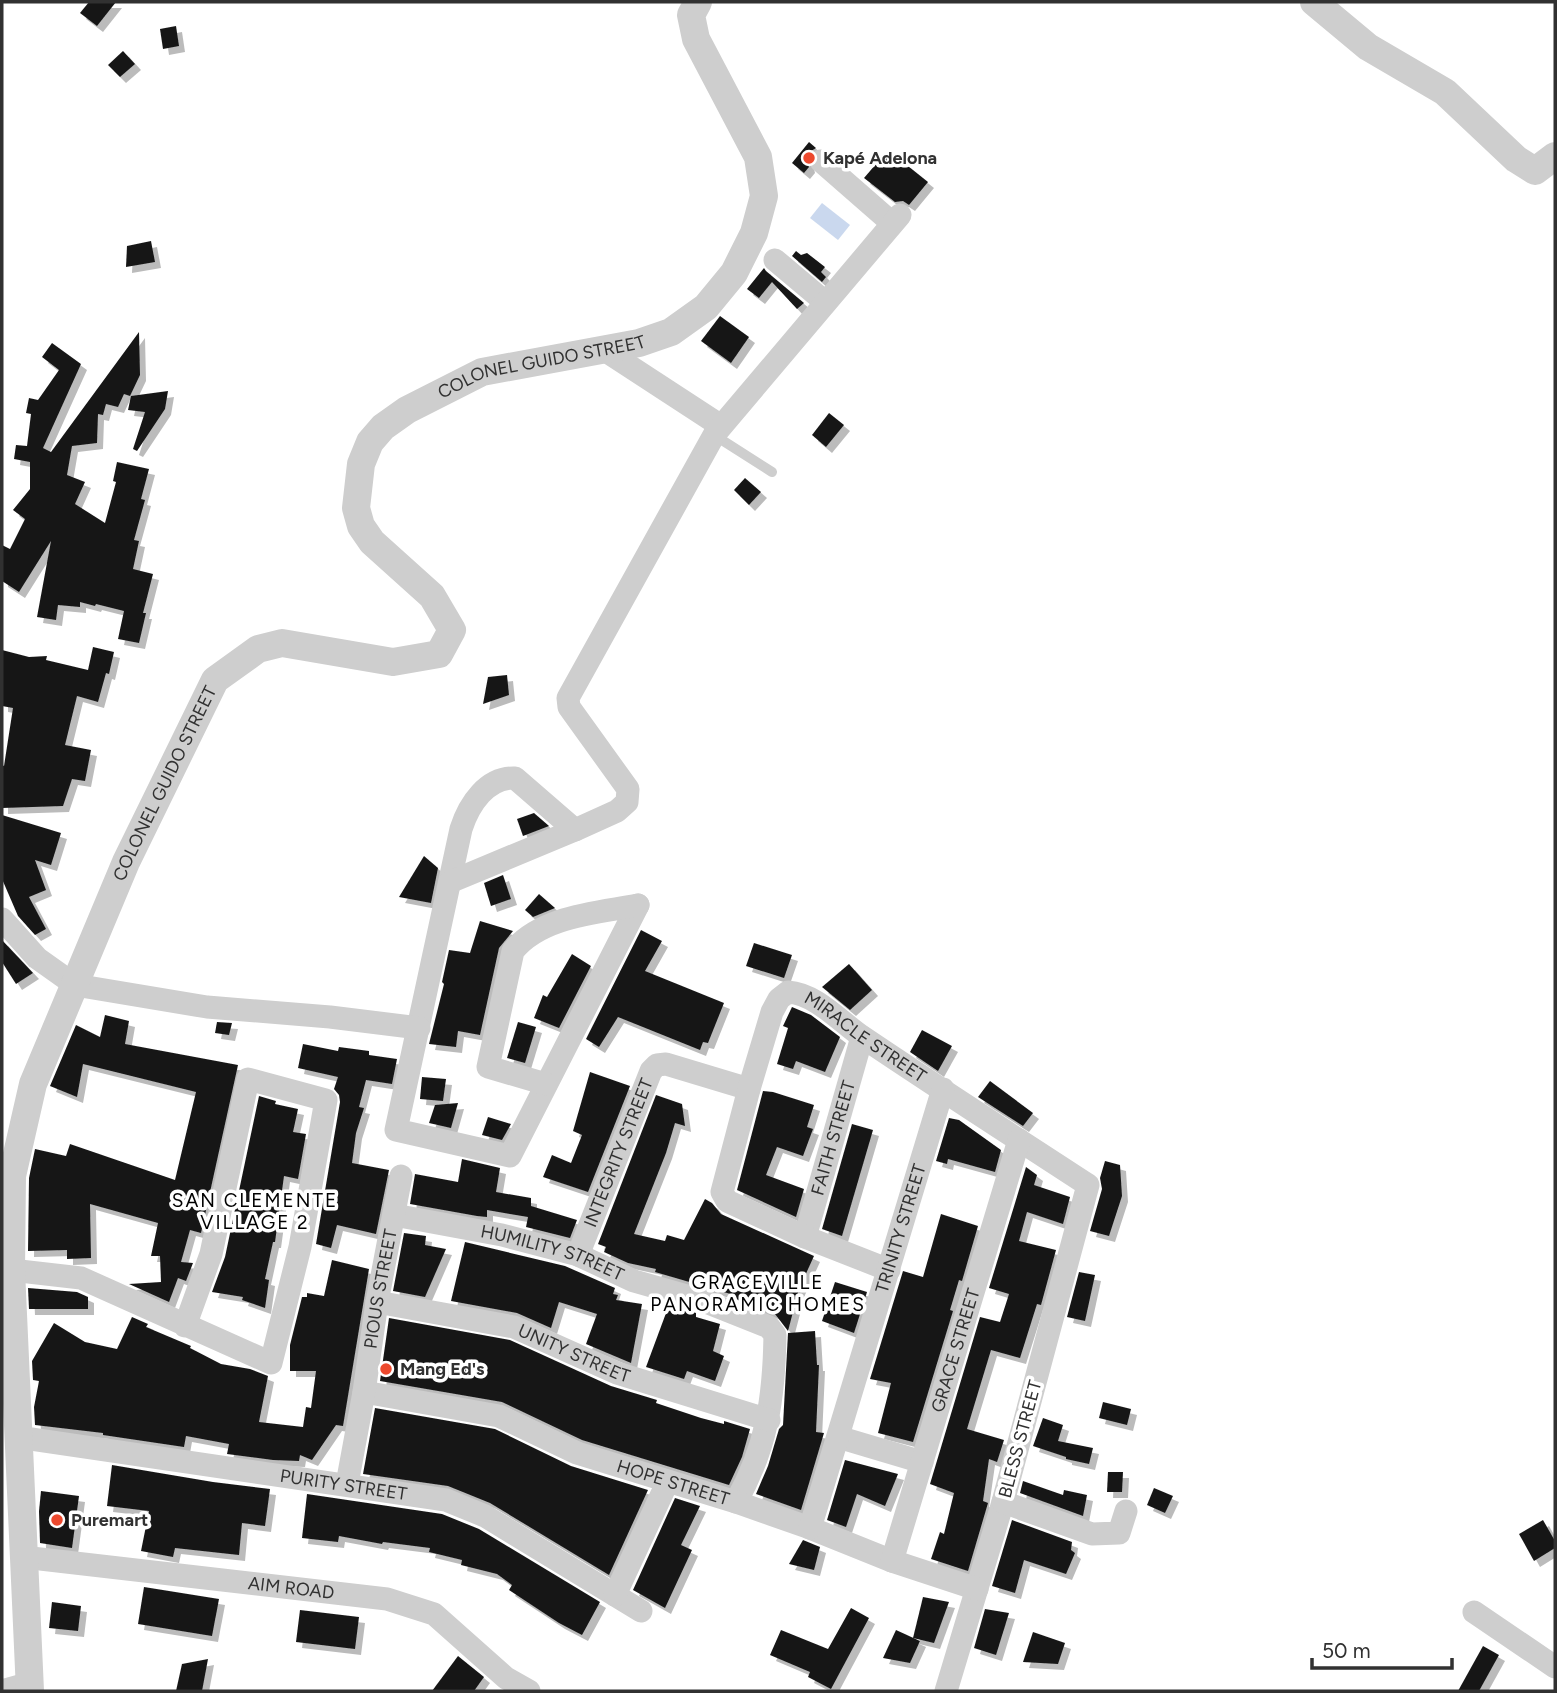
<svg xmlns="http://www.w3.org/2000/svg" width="1557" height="1693" viewBox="0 0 1557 1693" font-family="Figtree,sans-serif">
  <defs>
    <filter id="shadow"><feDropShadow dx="6" dy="6" stdDeviation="0" flood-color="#0004"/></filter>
  </defs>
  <rect width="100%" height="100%" fill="#fff"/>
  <polygon fill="#cad8ee" points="822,203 850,225 838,240 810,218"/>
  <g fill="#181818" filter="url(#shadow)">
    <polygon points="89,2 116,2 97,26 80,13"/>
    <polygon points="176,26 179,46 163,49 160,29"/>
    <polygon points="123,51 135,64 120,77 108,65"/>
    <polygon points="809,142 816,148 810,152 807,159 809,167 804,173 792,163"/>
    <polygon points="888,150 928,182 909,205 903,201 895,202 864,178"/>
    <polygon points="151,241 155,262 126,267 127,246"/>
    <polygon points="796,251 801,255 807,253 825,267 821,272 826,277 822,282 792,256"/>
    <polygon points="764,268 766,271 804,303 797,309 772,282 759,298 747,289"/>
    <polygon points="720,316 749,337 731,363 701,341"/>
    <polygon points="139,332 140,375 130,396 124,394 118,407 106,404 103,415 98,414 97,443 72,446 67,475 85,482 75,504 105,523 116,482 113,481 117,462 149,469 141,499 145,500 134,540 139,541 133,569 153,574 143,613 146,613 139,643 118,639 124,611 96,604 95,606 80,602 80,607 58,605 56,620 37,617 51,541 19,592 2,581 2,545 10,549 25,519 13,510 30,489 30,462 14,459 16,445 27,446 31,414 26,413 29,398 38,400 59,370 42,357 52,343 81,364 43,448 51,452"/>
    <polygon points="168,391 165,409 137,451 133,449 145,412 128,410 131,396"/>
    <polygon points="829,413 844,425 826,447 812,435"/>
    <polygon points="745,478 761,492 749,505 734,490"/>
    <polygon points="93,647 114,652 109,674 106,673 98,702 77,696 65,745 91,750 85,781 72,779 63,806 2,808 2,765 4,766 13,708 2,706 2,650 29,657 47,656 46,660 88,670"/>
    <polygon points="507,675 509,695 483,704 488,677"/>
    <polygon points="534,813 549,826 523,836 517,819"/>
    <polygon points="2,815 61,833 51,865 35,860 46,890 29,897 46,929 35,935 18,916 2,879"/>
    <polygon points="424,856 438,868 431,903 399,897"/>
    <polygon points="503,875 511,899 491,906 484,883"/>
    <polygon points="539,894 555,908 533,917 525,910"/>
    <polygon points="480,921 513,931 499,948 480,1035 458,1031 456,1047 429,1044 444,984 442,982 449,950 470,953"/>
    <polygon points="641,930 662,941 645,971 724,1003 708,1043 703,1042 700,1050 618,1017 599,1047 586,1039"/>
    <polygon points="2,940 33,973 16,984 2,962"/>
    <polygon points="754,943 792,955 784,978 746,966"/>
    <polygon points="572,954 591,966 559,1028 534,1018 543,995 547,997"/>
    <polygon points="849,964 872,990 850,1010 822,987"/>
    <polygon points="792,1007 811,1015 840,1037 825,1072 796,1061 793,1069 777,1064 788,1028 783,1026"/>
    <polygon points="105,1015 129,1021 125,1044 238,1065 201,1233 190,1230 181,1262 193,1263 186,1281 178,1278 169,1302 129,1284 161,1282 160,1256 151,1256 158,1223 90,1204 91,1258 67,1259 67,1250 28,1251 29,1178 35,1149 66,1156 70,1144 175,1180 196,1092 83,1064 77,1097 50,1086 76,1025 100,1037"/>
    <polygon points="217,1022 232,1023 229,1035 215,1033"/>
    <polygon points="518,1022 536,1027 525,1063 507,1058"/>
    <polygon points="922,1030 952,1046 938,1071 910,1052"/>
    <polygon points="303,1044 338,1051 339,1047 369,1051 369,1055 397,1059 392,1084 366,1080 359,1107 364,1108 356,1133 352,1163 389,1170 376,1234 337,1225 331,1248 316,1244 340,1102 339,1095 334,1089 338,1077 298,1068"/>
    <polygon points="590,1072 630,1086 588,1192 543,1177 552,1155 571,1163 582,1135 573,1131"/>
    <polygon points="422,1077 446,1079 443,1101 420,1099"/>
    <polygon points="990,1081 1033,1113 1023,1126 978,1097"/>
    <polygon points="763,1091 773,1092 814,1105 807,1127 813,1129 803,1156 777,1147 766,1175 804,1189 796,1217 737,1190"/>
    <polygon points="656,1095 682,1104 685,1126 675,1123 666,1153 634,1234 665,1241 667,1235 684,1240 705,1199 712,1203 721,1214 814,1256 799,1289 788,1331 775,1314 733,1298 734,1295 655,1272 656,1269 628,1263 604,1252 606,1247 598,1244"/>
    <polygon points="259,1096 276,1101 275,1104 298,1109 293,1132 306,1134 298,1179 284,1176 275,1242 273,1242 265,1279 269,1280 265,1308 242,1300 243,1297 212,1292 225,1257"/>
    <polygon points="458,1103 451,1128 429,1123 435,1105"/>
    <polygon points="488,1117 511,1124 502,1140 482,1135"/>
    <polygon points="949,1118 959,1120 1001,1150 995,1172 948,1159 947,1164 936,1161"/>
    <polygon points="852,1124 873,1130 842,1236 822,1229"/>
    <polygon points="462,1159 500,1168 496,1192 531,1198 531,1206 577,1220 570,1238 526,1227 528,1217 487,1210 487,1217 477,1216 410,1204 415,1174 458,1182"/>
    <polygon points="1105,1161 1120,1165 1122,1196 1109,1236 1090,1231 1102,1189 1100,1178"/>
    <polygon points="1026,1167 1037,1175 1034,1185 1070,1197 1063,1224 1027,1212 1019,1241 1056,1250 1041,1305 1037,1304 1020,1358 991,1350 967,1429 1004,1440 997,1462 989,1459 983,1501 988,1503 968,1571 931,1559 940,1532 944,1534 954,1493 930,1484 980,1317 1000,1322 1009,1294 989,1288"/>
    <polygon points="941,1214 978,1226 962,1281 959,1280 950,1310 953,1311 913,1442 878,1433 891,1383 870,1379 903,1271 923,1277"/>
    <polygon points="404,1233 426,1236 425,1245 446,1249 425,1297 393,1291"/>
    <polygon points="465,1242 565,1266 615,1288 613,1294 618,1295 616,1300 642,1304 631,1363 586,1344 597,1314 559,1302 551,1328 517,1313 451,1301"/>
    <polygon points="332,1260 369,1269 343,1426 336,1425 312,1460 300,1455 299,1461 273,1460 227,1454 229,1444 186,1436 184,1447 103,1435 103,1433 35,1425 34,1407 39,1381 33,1380 32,1361 54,1323 85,1342 117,1349 132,1317 148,1324 146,1327 191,1346 190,1348 221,1364 250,1369 268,1376 259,1422 303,1427 306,1407 311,1408 316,1371 290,1371 290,1345 302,1297 307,1297 307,1293 324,1296"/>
    <polygon points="1079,1272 1095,1275 1085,1321 1067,1317"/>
    <polygon points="835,1282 867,1292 854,1333 822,1321"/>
    <polygon points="28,1288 77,1292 88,1297 88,1309 29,1309"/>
    <polygon points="669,1305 696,1313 696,1317 720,1324 713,1351 724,1356 715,1381 687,1371 684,1379 646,1367"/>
    <polygon points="389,1318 510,1340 611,1386 657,1400 656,1403 701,1418 724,1424 724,1421 750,1429 742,1457 729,1485 582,1440 502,1402 380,1381"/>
    <polygon points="815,1331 817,1365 819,1365 816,1432 824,1433 801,1510 756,1494 768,1466 779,1429 783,1425 788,1333"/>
    <polygon points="1103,1402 1131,1409 1127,1425 1099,1418"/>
    <polygon points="375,1408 495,1429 571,1466 648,1490 609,1575 490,1503 448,1486 363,1474"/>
    <polygon points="1043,1418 1063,1425 1058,1441 1093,1448 1089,1464 1066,1459 1066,1457 1033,1446"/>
    <polygon points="845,1460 898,1474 885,1506 857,1494 846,1527 827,1520"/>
    <polygon points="112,1465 213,1482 270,1489 265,1526 242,1523 239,1555 175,1548 173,1557 141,1551 149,1511 107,1506"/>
    <polygon points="1108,1472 1123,1472 1122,1492 1107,1492"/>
    <polygon points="1023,1481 1063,1495 1064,1490 1087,1495 1083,1516 1020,1493"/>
    <polygon points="1154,1488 1173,1496 1165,1513 1147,1505"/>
    <polygon points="41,1491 79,1496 72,1548 40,1543 39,1511"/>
    <polygon points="307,1494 442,1514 479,1529 600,1602 582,1635 559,1623 509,1590 512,1585 497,1574 461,1565 462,1560 429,1552 430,1548 383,1542 382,1544 339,1536 338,1542 302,1538"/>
    <polygon points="675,1498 700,1506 681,1545 692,1550 665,1608 633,1590"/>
    <polygon points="1012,1520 1072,1542 1071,1550 1075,1553 1066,1574 1024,1560 1015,1593 992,1586"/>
    <polygon points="1543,1520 1555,1541 1555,1548 1534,1561 1519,1534"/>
    <polygon points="803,1540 820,1547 814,1570 789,1564"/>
    <polygon points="144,1587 219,1599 212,1636 138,1624"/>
    <polygon points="923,1597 949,1602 934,1643 913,1638"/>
    <polygon points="52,1602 81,1606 78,1631 49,1628"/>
    <polygon points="851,1608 869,1618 831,1689 808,1677 810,1672 770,1655 781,1630 828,1649"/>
    <polygon points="985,1609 1009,1613 996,1655 974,1648"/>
    <polygon points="300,1610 359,1617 355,1649 296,1642"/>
    <polygon points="896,1630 920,1641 910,1663 883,1658"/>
    <polygon points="1033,1632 1065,1643 1058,1664 1023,1662"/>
    <polygon points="1483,1646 1499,1655 1479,1691 1458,1691"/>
    <polygon points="458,1656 484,1677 474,1691 432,1691"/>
    <polygon points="208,1659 202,1691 176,1691 182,1664"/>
  </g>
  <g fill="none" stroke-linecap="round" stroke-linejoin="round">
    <polyline stroke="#cecece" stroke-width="10" points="714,435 772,472"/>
    <g stroke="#cecece" stroke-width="23">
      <polyline points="821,161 892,223"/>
      <polyline points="775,260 825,302"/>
      <polyline points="603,349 721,426"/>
      <path d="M575 830 515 778C487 777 469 804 461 829L396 1130 510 1156 638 905"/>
      <polyline points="450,882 575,830 617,811 627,802 628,789 569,707 568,698 714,435 900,215"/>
      <polyline points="2,919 37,958 75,985 207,1007 330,1017 419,1028"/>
      <path d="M546 1084 488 1067 513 951C541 916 597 913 638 905"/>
      <path id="s1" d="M394 1215 502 1235 578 1255 634 1281 701 1300 769 1327 775 1335C774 1398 767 1447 736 1502"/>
      <path id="s2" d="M805 1237 862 1037"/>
      <path id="s3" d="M578 1255 651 1071 657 1065 666 1064 749 1089"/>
      <polyline points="11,1270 81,1278 271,1363 300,1247 326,1100 248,1079 211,1254 185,1326"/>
      <path id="s4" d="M889 1270 805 1237 727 1201 722 1192 749 1089 772 1012 779 999 788 992C817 994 841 1023 864 1038 938 1088 1013 1136 1088 1185L1003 1502 946 1691"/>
      <path id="s5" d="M377 1302 514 1327 617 1373 769 1420"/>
      <path id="s6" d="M364 1392 499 1416 577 1453 736 1502 810 1528 892 1561 977 1589"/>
      <polyline points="838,1437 922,1462"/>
      <path id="s7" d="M18 1441 31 1439 446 1500 485 1516 641 1611"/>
      <path id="s8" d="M347 1484 364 1392 377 1302 401 1176"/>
      <polyline points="1003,1502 1092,1534 1119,1533 1126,1511"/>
      <path id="s9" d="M810 1528 943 1089"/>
      <path id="s10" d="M23 1557 387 1599 434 1614 506 1678 529 1691"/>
      <path id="s11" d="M892 1561 1019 1140"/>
      <polyline points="615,1595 667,1483"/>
      <polyline points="1474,1612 1555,1667"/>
      <polyline points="2,1691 30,1683"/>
    </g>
    <g stroke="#cecece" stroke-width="28">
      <polyline points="1314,2 1368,47 1445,92 1516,159 1535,171 1555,156"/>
      <path id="s12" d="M30 1691 11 1270 12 1176 33 1084 126 862 215 680 258 649 282 643 393 662 439 654 452 630 432 596 372 542 361 526 356 508 361 464 370 442 383 427 407 410 482 372 639 343 671 332 706 307 734 273 754 233 764 196 758 157 696 39 691 15 698 2"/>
    </g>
  </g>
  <g fill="#ec492e" stroke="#fff" stroke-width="2.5">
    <circle cx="809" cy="158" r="7"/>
    <circle cx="386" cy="1369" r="7"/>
    <circle cx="57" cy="1520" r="7"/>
  </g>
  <g text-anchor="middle" stroke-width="7" stroke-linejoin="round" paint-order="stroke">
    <g font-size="18" font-weight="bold" fill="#313131" stroke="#fff" text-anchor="start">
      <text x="823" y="164">Kapé Adelona</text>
      <text x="400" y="1375">Mang Ed's</text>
      <text x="71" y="1526">Puremart</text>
    </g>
    <g font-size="18" fill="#313131" stroke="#fff">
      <text dy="6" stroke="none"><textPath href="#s12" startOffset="1736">COLONEL GUIDO STREET</textPath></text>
      <text dy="6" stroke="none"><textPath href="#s12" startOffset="938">COLONEL GUIDO STREET</textPath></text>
      <text dy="6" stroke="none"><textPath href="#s4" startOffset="490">MIRACLE STREET</textPath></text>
      <text dy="6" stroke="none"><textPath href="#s2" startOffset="103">FAITH STREET</textPath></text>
      <text dy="6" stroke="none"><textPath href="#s3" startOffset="110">INTEGRITY STREET</textPath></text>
      <text dy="6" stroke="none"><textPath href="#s9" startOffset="313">TRINITY STREET</textPath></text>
      <text dy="6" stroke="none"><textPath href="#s1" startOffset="163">HUMILITY STREET</textPath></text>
      <text dy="6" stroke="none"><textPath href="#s8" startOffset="198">PIOUS STREET</textPath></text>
      <text dy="6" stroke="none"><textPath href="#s11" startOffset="220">GRACE STREET</textPath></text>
      <text dy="6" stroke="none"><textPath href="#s5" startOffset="205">UNITY STREET</textPath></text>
      <text transform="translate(1020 1439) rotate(-75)" y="6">BLESS STREET</text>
      <text dy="6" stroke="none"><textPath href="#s6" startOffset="324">HOPE STREET</textPath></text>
      <text dy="6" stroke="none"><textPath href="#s7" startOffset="329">PURITY STREET</textPath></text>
      <text dy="6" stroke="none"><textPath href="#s10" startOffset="270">AIM ROAD</textPath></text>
    </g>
    <g font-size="19" letter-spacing="2" fill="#000" stroke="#fff">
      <text x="255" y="1207">SAN CLEMENTE<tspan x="255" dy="22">VILLAGE 2</tspan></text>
      <text x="758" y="1289">GRACEVILLE<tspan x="758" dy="22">PANORAMIC HOMES</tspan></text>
    </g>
  </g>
  <rect width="1557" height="1693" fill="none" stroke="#313131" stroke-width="7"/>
  <path d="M1312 1658v10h140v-10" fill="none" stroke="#313131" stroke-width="3.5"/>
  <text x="1322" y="1658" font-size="21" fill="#313131" stroke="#ffffff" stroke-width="5" paint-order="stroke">50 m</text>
</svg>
